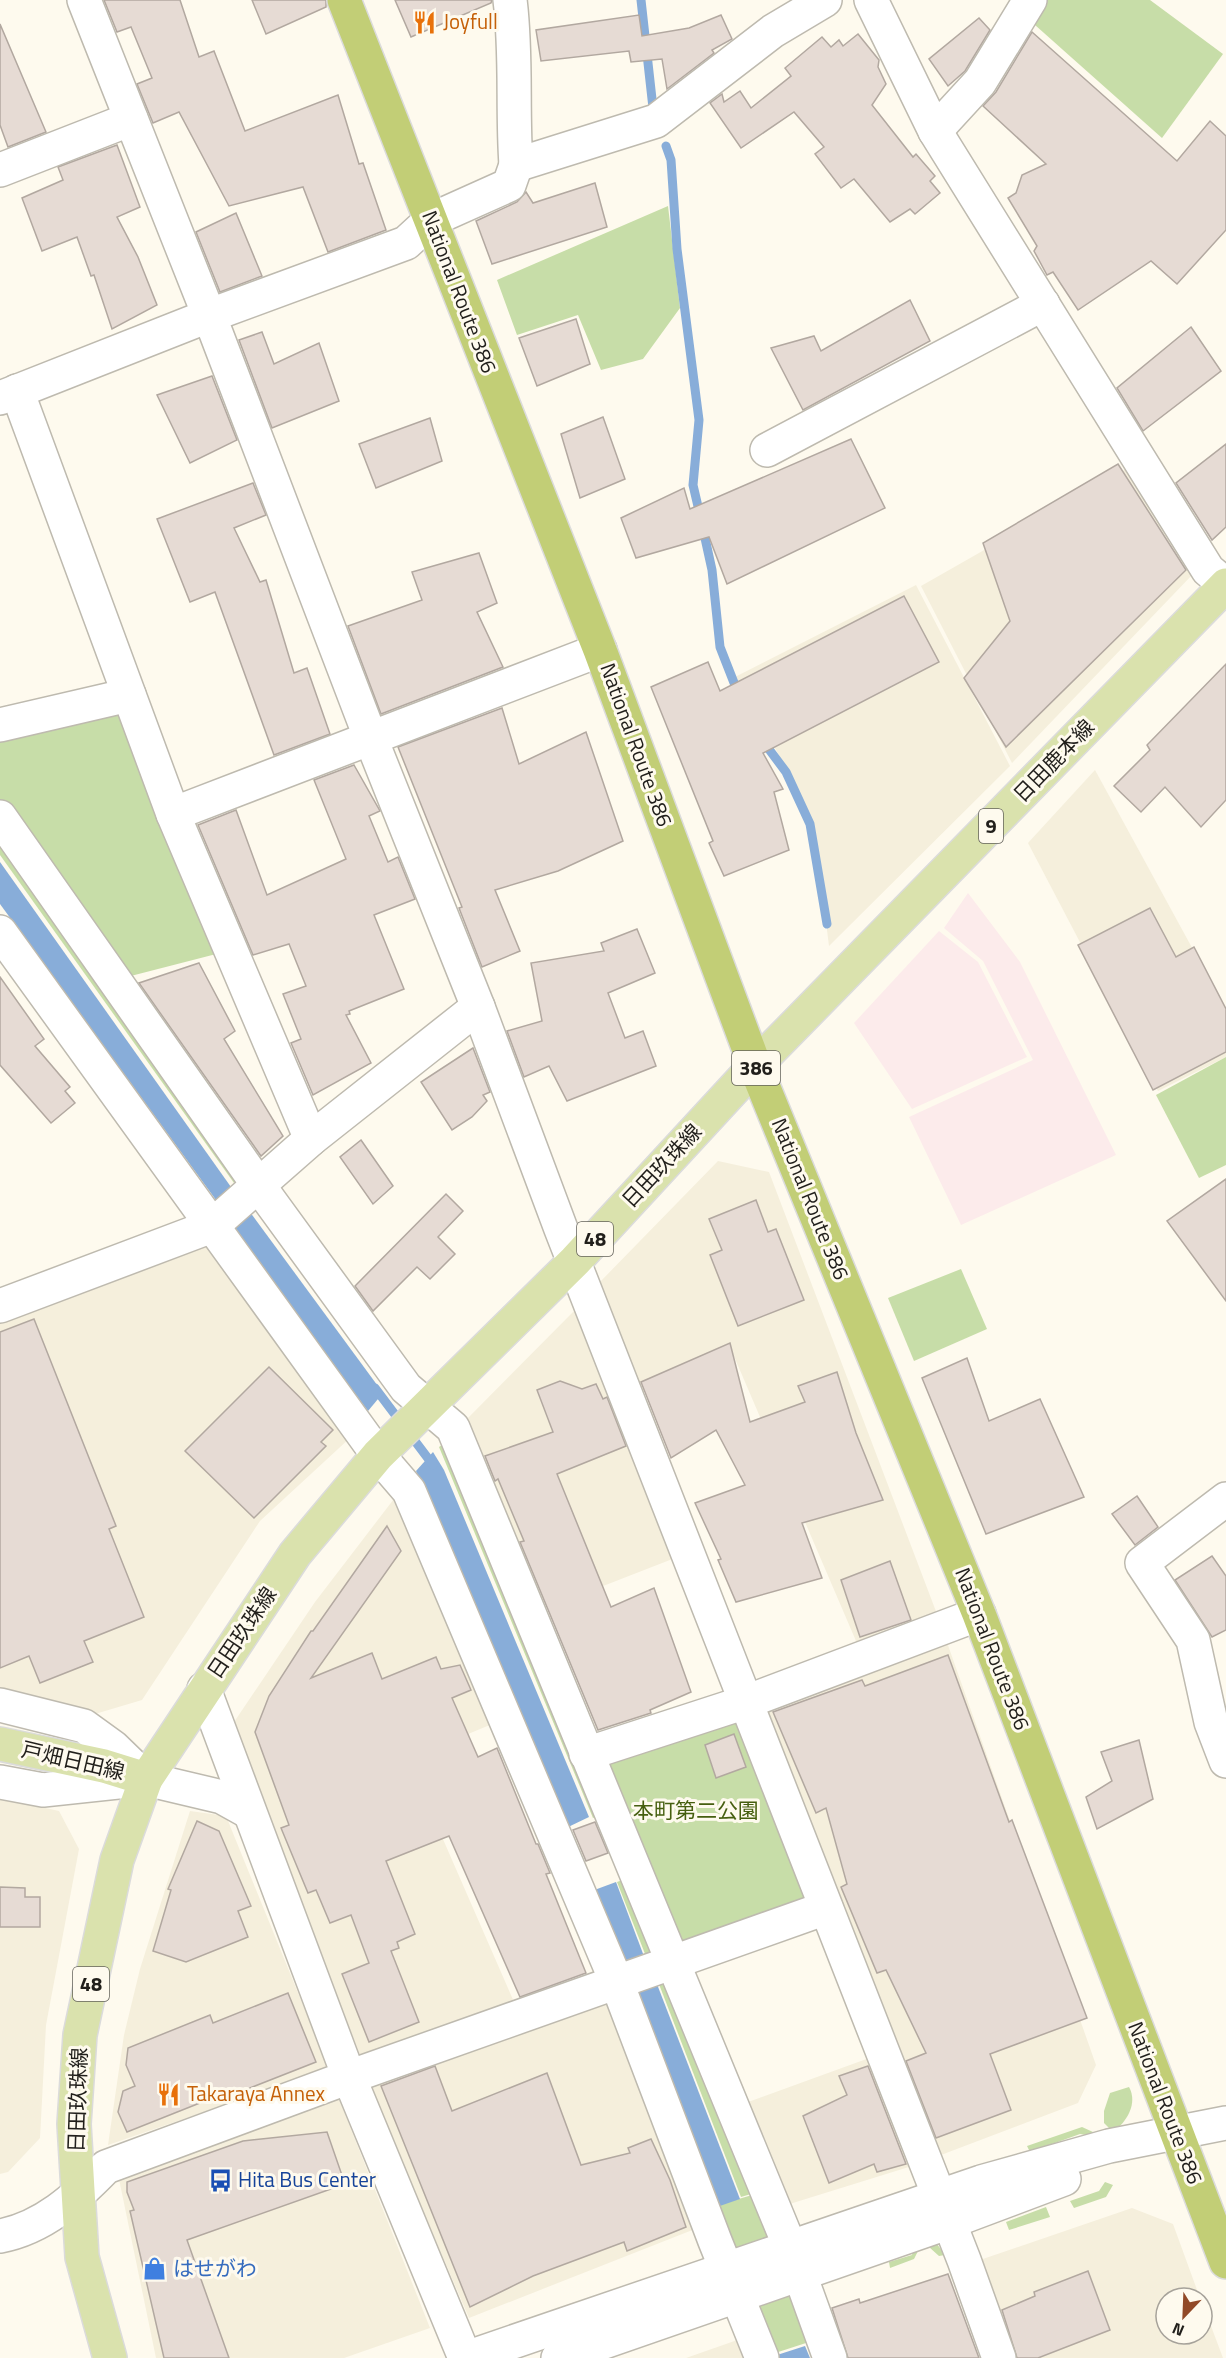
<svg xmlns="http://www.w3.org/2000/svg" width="1226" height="2358" viewBox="0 0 1226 2358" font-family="'Titillium Web','Noto Sans JP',sans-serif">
  <rect width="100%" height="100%" fill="#fefaee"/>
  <g fill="#f5efdc">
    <polygon points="1126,469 1194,573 1012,763 921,586"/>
    <polygon points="916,585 1010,766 829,946 814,827 793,780 735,677"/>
    <polygon points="1095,770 1226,1010 1226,1057 1158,1091 1028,843"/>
    <polygon points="718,1161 769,1172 937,1614 1096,2065 1078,2103 912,2166 780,2207 740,2105 894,2049 764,1707 868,1669 733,1354 643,1392 599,1283"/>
    <polygon points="206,1243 351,1437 260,1521 142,1700 95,1714 0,1694 0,1322"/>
    <polygon points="578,1307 675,1558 539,1611 463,1423"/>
    <polygon points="400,1491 497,1722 408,1759 514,2002 360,2055 232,1725 315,1602"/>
    <polygon points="0,1798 59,1811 79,1849 46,2025 40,2138 8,2172 0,2174"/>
    <polygon points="190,1811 226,1816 329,2069 108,2145 124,2035 140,1969"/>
    <polygon points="606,2001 695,2229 469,2318 368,2082"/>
    <polygon points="337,2094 430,2328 344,2358 156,2358 119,2179"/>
    <polygon points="1132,2208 1173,2224 1200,2298 1166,2298 1166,2334 1202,2334 1202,2302 1223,2358 1014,2358 974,2262"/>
    <polygon points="743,2338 752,2358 686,2358"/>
  </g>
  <g fill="#fcebeb">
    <polygon points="968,893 1020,962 1116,1155 961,1225 909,1117 1033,1060 983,961 944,928"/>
    <polygon points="939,931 978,962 1027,1057 912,1109 854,1023"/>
  </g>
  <g fill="#c7dda8">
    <polygon points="1038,0 1150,0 1223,54 1162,138 1026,17"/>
    <polygon points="668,206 680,308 643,359 601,370 578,315 517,335 497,280"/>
    <polygon points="120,715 224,952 123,978 0,804 0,739"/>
    <polygon points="0,836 241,1175 234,1183 0,855"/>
    <polygon points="1226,1057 1226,1165 1199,1178 1156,1095"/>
    <polygon points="961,1269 987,1329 914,1361 888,1298"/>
    <polygon points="449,1440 605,1814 593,1818 439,1447"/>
    <polygon points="726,1716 741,1725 804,1892 805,1901 675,1945 603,1774 610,1760"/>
    <polygon points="630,1877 662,1954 647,1959 617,1882"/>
    <polygon points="670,1974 751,2194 741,2197 657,1979"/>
    <path d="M1129 2087C1138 2103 1127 2122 1113 2132L1104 2123V2111L1110 2093Z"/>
    <polygon points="1082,2127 1093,2132 1092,2136 1080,2134 1030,2152 1027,2146"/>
    <polygon points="1105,2182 1113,2185 1106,2197 1074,2208 1070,2201 1099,2191"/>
    <polygon points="752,2195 771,2240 736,2263 712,2207"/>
    <polygon points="1046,2207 1050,2217 1009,2230 1006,2222"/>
    <polygon points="915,2244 937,2244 945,2255 939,2256 929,2247 919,2249 914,2259 890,2268 889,2262 912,2255"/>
    <polygon points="785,2292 797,2299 823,2358 812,2358 806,2343 769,2355 750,2317 759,2299"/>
  </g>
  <g fill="#88add9">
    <polygon points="0,862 231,1187 216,1200 0,904"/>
    <polygon points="247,1208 383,1393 368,1411 229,1227"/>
    <polygon points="433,1452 444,1470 589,1817 564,1829 416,1471"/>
    <polygon points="616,1882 645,1959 619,1969 589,1892"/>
    <polygon points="655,1979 740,2199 714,2208 626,1989"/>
    <polygon points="805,2346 810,2358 778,2358 777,2355"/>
  </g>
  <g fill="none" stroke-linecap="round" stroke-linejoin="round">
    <g stroke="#88add9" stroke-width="9">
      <polyline points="641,0 653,108"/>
      <polyline points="666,146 671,160 677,249 699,420 693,485 700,515"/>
      <polyline points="703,529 712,570 720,647 738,693"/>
      <polyline points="762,740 786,772 810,824 827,924"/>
      <polyline points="375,1388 433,1465"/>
    </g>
  </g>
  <g fill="#e6dbd4" stroke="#b2a8a0" stroke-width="1.5">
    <polygon points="104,0 180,0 199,57 214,51 245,131 338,95 359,164 363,163 386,230 328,252 303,187 229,206 179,112 153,123 137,84 152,78 131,27 117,32"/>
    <polygon points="252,0 326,0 326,7 266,34"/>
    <polygon points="395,0 492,0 491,3 411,37"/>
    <polygon points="639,15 642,36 689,28 721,15 732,39 712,50 714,53 667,89 662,59 631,62 629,51 541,61 536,30"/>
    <polygon points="979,18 990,30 965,71 948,86 929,59"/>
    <polygon points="0,24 46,132 8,147 0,125"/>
    <polygon points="1032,32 1177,161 1210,121 1226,136 1226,230 1177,284 1151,261 1078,310 1053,272 1047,275 1034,251 1037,246 1008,198 1016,193 1022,175 1046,164 983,106 996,92"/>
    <polygon points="858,34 879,60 878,67 886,84 872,105 913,157 916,154 935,176 930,181 940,193 915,214 910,209 890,222 854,179 841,188 815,154 824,147 794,112 741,148 710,103 722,94 724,102 740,91 751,108 791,76 785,68 822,37 831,47 839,40 843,46"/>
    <polygon points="117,145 140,207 117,217 138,257 157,305 112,329 94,275 91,276 77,237 42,251 22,198 63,180 58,167"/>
    <polygon points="595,183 607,227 492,264 476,221 517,202 526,192 533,203"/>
    <polygon points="236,213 262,276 220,292 196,232"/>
    <polygon points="910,300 930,341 803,410 771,348 814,336 821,351"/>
    <polygon points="576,319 590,364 537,386 519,338"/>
    <polygon points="1191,327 1221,371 1143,431 1117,388"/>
    <polygon points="262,332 274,364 319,343 339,401 272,428 239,340"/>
    <polygon points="212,376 237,440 190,463 157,395"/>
    <polygon points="603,417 625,479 580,498 561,434"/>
    <polygon points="430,418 442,461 376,488 359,444"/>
    <polygon points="851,439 885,508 727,584 709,537 636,558 621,518 684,488 690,509"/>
    <polygon points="1226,444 1226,527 1212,540 1176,483"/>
    <polygon points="1118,464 1186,570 1006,747 964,678 1010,621 983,543"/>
    <polygon points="253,483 266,515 234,528 260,582 266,580 294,673 307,668 330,734 274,755 215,592 190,602 157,519"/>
    <polygon points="479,553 497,603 477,612 503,667 381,714 348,626 422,600 412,572"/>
    <polygon points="904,596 939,662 763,753 783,789 774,792 789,850 724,876 709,843 713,841 651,687 708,662 720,691"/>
    <polygon points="1226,664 1226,800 1201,827 1165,787 1141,812 1114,786 1150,750 1147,745"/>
    <polygon points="502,708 519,764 586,732 623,841 558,871 495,890 520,951 482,967 459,908 462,907 398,747"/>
    <polygon points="354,765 380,811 369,816 388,862 398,857 415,899 374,915 404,989 349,1011 350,1014 346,1015 371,1063 313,1095 291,1043 301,1039 283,994 306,986 289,944 253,955 198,825 236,810 267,895 346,859 314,780"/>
    <polygon points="1150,908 1176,957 1194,947 1226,1009 1226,1052 1153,1090 1078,945"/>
    <polygon points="637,929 655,973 608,993 625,1038 643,1031 656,1066 567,1101 549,1066 524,1077 507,1031 542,1021 531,963 604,951 601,943"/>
    <polygon points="199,963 235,1031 224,1039 283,1136 261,1156 139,983"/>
    <polygon points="0,977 44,1039 35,1046 70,1087 65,1091 75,1103 51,1123 0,1065"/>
    <polygon points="473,1048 490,1092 483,1095 487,1101 472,1117 452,1130 421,1082"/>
    <polygon points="361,1140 393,1186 373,1204 340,1157"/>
    <polygon points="1226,1179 1226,1301 1167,1221"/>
    <polygon points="446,1194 463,1211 438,1237 455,1254 430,1279 417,1267 373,1311 355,1286"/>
    <polygon points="756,1200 768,1232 776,1229 804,1300 738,1326 710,1255 722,1250 709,1219"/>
    <polygon points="34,1319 116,1526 109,1529 144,1617 84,1641 93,1662 40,1683 29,1656 0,1668 0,1332"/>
    <polygon points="730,1343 750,1422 805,1402 798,1386 837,1372 856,1433 883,1500 802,1523 822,1578 736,1602 718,1560 721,1559 695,1503 745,1485 716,1430 671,1458 641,1382"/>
    <polygon points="967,1358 989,1421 1040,1399 1084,1497 986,1534 922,1378"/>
    <polygon points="269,1367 333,1430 321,1442 326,1446 254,1518 185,1451"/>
    <polygon points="560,1381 582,1389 596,1384 603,1399 607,1397 626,1446 557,1474 611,1607 654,1588 691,1692 650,1710 651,1713 598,1730 520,1542 524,1541 498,1479 495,1481 485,1456 553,1432 537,1390"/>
    <polygon points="1137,1496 1158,1527 1135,1545 1112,1514"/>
    <polygon points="387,1526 401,1551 311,1678 372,1653 382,1679 436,1657 441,1669 460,1665 471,1690 452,1698 478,1757 497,1748 536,1844 538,1844 550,1873 546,1874 586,1973 520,1997 449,1836 386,1861 415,1934 397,1942 399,1948 391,1951 419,2022 369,2042 342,1974 369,1963 351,1915 330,1923 316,1890 308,1893 281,1828 289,1825 255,1732 269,1696 311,1631 313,1631"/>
    <polygon points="1212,1556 1226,1576 1226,1630 1212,1637 1175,1580"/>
    <polygon points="890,1561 911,1620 860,1637 841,1580"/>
    <polygon points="948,1655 1009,1822 1012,1820 1087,2018 990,2054 1011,2110 936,2138 906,2061 926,2053 886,1970 877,1973 841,1887 847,1884 826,1808 816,1813 773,1712 862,1680 865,1686"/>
    <polygon points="734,1734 746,1767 716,1778 705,1745"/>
    <polygon points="1139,1740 1153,1799 1097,1829 1086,1797 1112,1781 1101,1752"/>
    <polygon points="197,1821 219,1831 251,1906 238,1911 248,1937 186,1962 153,1951 171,1890 168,1889"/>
    <polygon points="595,1822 608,1853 586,1861 573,1830"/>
    <polygon points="0,1887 25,1888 25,1897 40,1897 40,1927 0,1927"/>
    <polygon points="288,1993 316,2062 227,2097 225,2093 127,2132 118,2112 123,2091 135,2086 126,2065 128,2048 210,2015 213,2023"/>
    <polygon points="435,2066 452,2111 547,2073 581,2165 630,2153 628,2148 651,2139 670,2180 686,2227 627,2251 624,2242 533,2276 470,2307 381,2086"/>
    <polygon points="868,2066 906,2164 877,2172 874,2164 829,2183 803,2116 847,2095 839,2076"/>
    <polygon points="327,2132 345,2184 187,2240 229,2358 164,2358 130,2211 134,2210 127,2192 127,2182 243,2141"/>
    <polygon points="1088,2271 1110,2330 1038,2358 1017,2358 1002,2310 1035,2296 1034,2292"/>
    <polygon points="948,2274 979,2358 848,2358 832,2308 859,2299 860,2303"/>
  </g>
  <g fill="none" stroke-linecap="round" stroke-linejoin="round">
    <defs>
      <g id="minor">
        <polyline points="84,0 216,333 371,739 478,1007 561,1229 964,2260 999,2358"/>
        <path d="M510 0C517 55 512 110 516 165L656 121 773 31 825 0"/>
        <polyline points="871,0 935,131 1208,570 1226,585"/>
        <polyline points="935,131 980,82 1030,0"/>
        <polyline points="0,170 131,119"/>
        <polyline points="17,391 173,814 311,1139"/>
        <polyline points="0,398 208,316 406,243 431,220 509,185 516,165"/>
        <polyline points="767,450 1043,304"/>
        <polyline points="0,725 129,695"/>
        <polyline points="173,814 600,650"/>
        <polyline points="0,817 259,1186 406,1388 453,1428 790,2247 830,2358"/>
        <polyline points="0,932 378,1455 409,1491 617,1983 715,2241 762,2358"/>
        <polyline points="0,1306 212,1226 311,1139 478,1007"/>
        <polyline points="1226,1499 1142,1563 1193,1640 1211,1722 1226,1761"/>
        <polyline points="204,1689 349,2077 465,2358"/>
        <polyline points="0,1705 84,1726 113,1747 146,1779"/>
        <polyline points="586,1754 746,1702 979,1614"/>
        <polyline points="0,1782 43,1790 146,1779 222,1797 249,1812"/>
        <path d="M0 2236C43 2228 76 2198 106 2167L349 2077 826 1908"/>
        <polyline points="466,2358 981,2182 1109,2146 1226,2123"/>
        <polyline points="558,2358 947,2223 1064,2179"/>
      </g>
      <g id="major">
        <polyline points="0,1744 104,1766 146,1779"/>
        <polyline points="110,2358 82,2257 74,2124 80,2035 117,1860 146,1779 295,1554 378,1455 575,1261 755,1066 1226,585"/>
      </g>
      <polyline id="highway" points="344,0 600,650 755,1066 979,1614 1226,2262"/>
    </defs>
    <use href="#minor" stroke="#bebaaf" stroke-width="36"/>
    <use href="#major" stroke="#dbdbdb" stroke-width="36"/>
    <use href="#highway" stroke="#dbdbdb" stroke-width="36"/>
    <use href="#minor" stroke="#fff" stroke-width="33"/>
    <use href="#major" stroke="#dae2ad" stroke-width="33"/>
    <use href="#highway" stroke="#c2ce76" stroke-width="33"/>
  </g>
  <defs>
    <symbol id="restaurant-bare" viewBox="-9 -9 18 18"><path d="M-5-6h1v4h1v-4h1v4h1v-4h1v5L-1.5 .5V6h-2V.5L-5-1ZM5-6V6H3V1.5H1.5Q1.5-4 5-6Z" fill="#e8710a" stroke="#fefaee" stroke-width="2.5" paint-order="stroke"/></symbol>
    <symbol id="bus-bare" viewBox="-9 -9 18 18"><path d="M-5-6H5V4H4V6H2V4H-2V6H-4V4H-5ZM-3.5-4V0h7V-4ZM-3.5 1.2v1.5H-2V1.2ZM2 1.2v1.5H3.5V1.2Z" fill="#1a4fb4" stroke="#fefaee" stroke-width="2.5" paint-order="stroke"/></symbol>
    <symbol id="shop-bare" viewBox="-9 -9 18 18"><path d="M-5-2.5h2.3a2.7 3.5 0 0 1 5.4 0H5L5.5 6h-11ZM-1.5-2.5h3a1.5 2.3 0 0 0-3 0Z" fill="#3f7fe0" stroke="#fefaee" stroke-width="2.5" paint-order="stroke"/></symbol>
  </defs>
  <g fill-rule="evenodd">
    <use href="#restaurant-bare" x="408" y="6" width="33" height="33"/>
    <use href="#restaurant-bare" x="152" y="2078" width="33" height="33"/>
    <use href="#bus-bare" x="204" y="2164" width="33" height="33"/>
    <use href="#shop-bare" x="138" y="2252" width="33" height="33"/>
  </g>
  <g text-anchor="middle" stroke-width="6" stroke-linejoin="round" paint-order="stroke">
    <g fill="#fefaee" stroke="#63615a" stroke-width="1.5">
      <rect x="979" y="809" width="24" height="34" rx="4.5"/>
      <rect x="732" y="1051" width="48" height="34" rx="4.5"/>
      <rect x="577" y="1222" width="36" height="34" rx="4.5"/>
      <rect x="73" y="1967" width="36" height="34" rx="4.5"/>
    </g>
    <g font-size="20" font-weight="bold" fill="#211f1b">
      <text x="991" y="833">9</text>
      <text x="756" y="1075">386</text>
      <text x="595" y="1246">48</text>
      <text x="91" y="1991">48</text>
    </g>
    <g font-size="21" fill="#c56008" stroke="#fefaee" text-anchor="start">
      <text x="443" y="29">Joyfull</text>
      <text x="187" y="2101">Takaraya Annex</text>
    </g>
    <g font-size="21" fill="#211f1b" stroke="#fefaee">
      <text transform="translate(459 292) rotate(69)" y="7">National Route 386</text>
      <text transform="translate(636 745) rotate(70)" y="7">National Route 386</text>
      <text transform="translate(1054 761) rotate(-46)" y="7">日田鹿本線</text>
      <text transform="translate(662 1166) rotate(-47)" y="7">日田玖珠線</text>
      <text transform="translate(810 1199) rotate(68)" y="7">National Route 386</text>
      <text transform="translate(242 1633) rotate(-56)" y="7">日田玖珠線</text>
      <text transform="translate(992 1649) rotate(69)" y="7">National Route 386</text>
      <text transform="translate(73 1761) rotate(13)" y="7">戸畑日田線</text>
      <text transform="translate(78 2100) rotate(-88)" y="7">日田玖珠線</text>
      <text transform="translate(1165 2103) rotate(69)" y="7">National Route 386</text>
    </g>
    <g font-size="21" fill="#465f10" stroke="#fefaee">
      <text x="696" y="1818">本町第二公園</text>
    </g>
    <g font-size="21" fill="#164399" stroke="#fefaee" text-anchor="start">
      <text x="238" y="2187">Hita Bus Center</text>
    </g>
    <g font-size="21" fill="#366cbe" stroke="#fefaee" text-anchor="start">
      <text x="173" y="2276">はせがわ</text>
    </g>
  </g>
  <g transform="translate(1184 2316) rotate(203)"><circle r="28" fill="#fefaee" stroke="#a6a29a" stroke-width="1.5"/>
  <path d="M0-4.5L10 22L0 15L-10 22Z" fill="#914927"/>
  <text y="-9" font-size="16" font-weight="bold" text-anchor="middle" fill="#211f1b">N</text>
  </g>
</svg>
